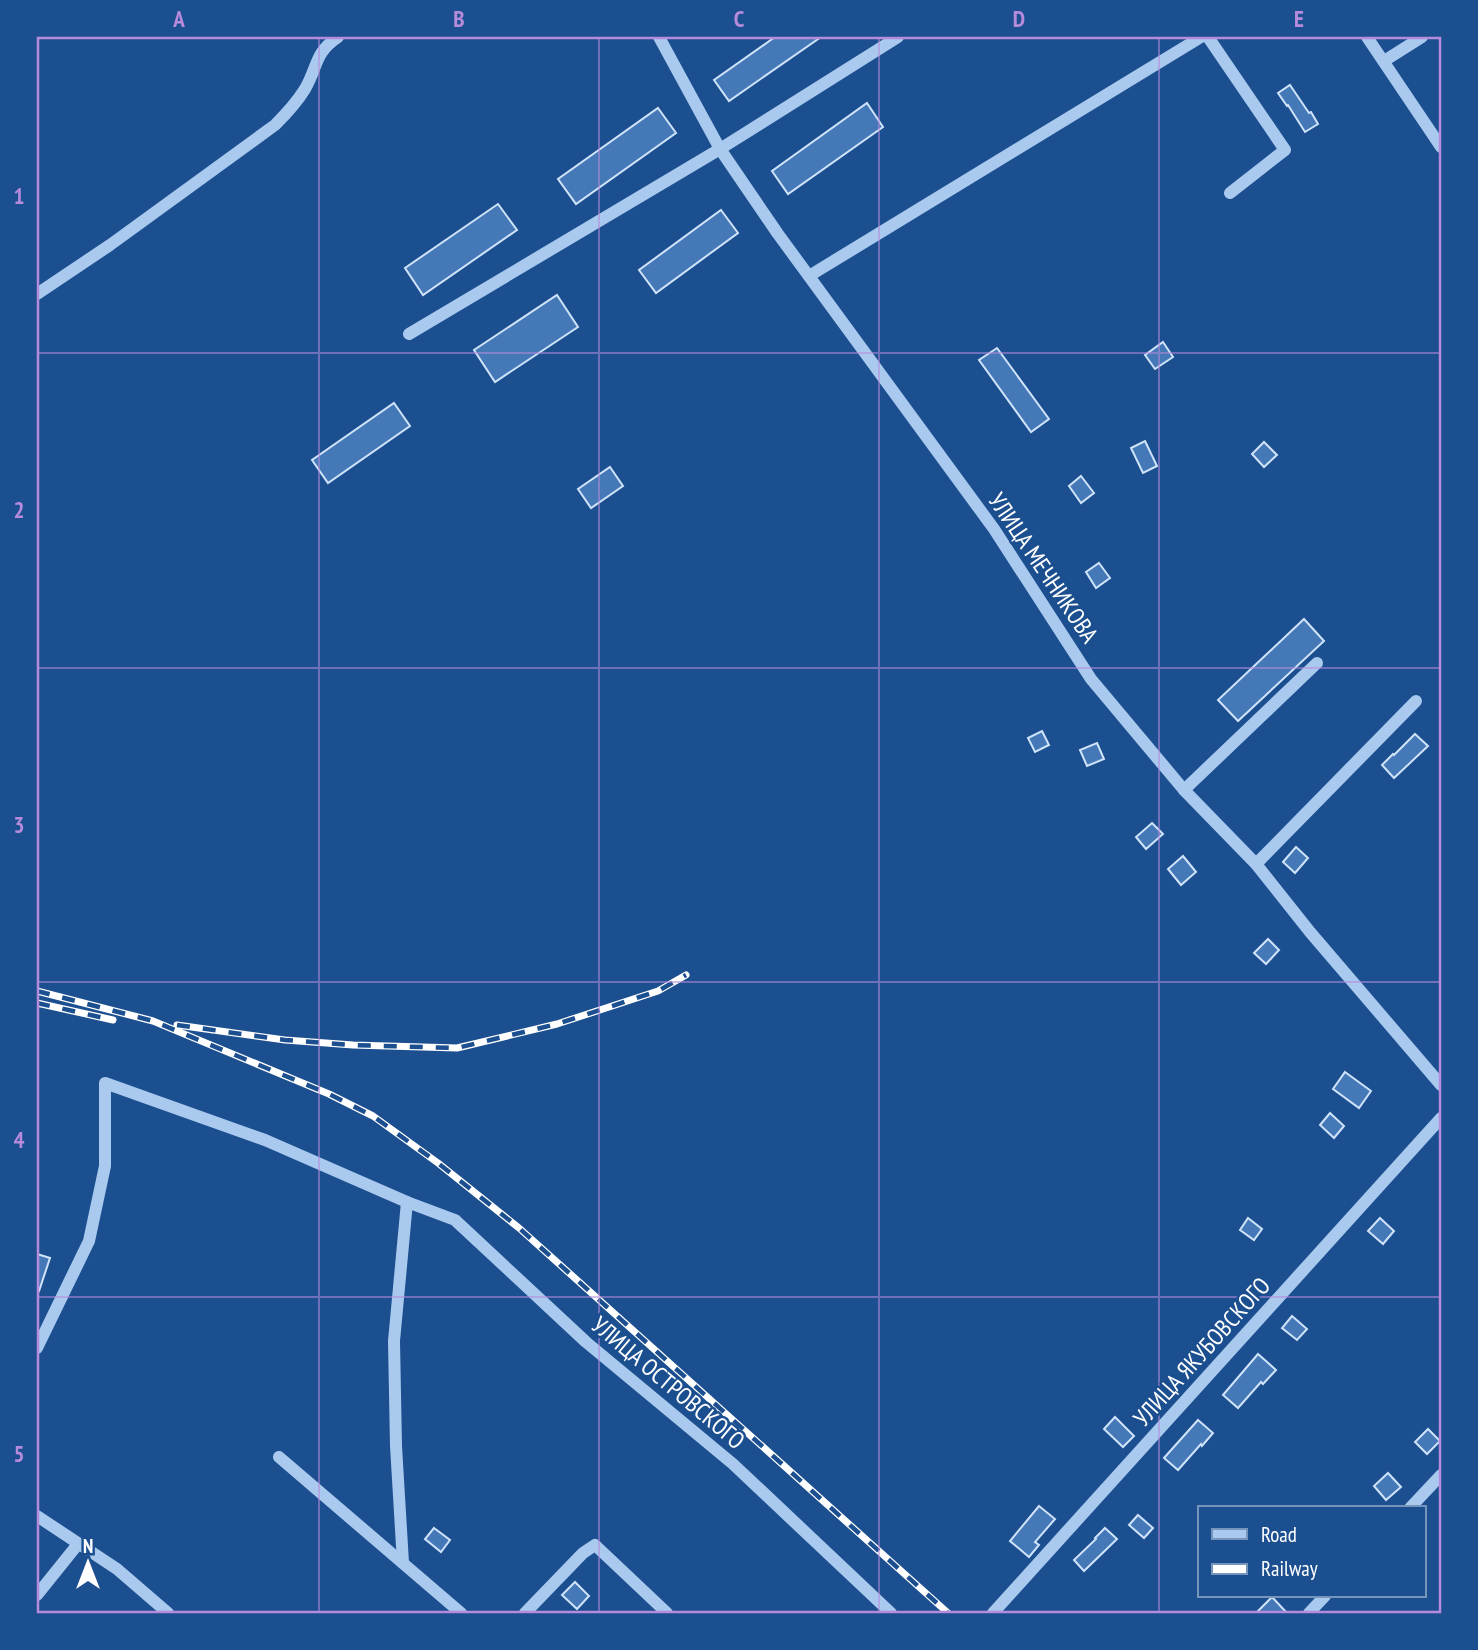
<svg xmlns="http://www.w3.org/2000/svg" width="1478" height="1650" viewBox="0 0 1478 1650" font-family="'PT Sans Narrow',sans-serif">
  <rect width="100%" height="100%" fill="#1b4f8f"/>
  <g fill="#4478b7" stroke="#cfe3fa" stroke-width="2">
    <polygon points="775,37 821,37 729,101 714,80"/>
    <polygon points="1290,85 1309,113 1311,112 1318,124 1305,132 1288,105 1287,106 1278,93"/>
    <polygon points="867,103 883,127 788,194 772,171"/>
    <polygon points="658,108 676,133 576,204 558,179"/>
    <polygon points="498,204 517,230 423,295 405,268"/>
    <polygon points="721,210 738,233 656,293 639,270"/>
    <polygon points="557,295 578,327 495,382 474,350"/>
    <polygon points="1163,342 1173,357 1155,369 1145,355"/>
    <polygon points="997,348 1049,419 1031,432 979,360"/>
    <polygon points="394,403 410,426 328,483 312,460"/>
    <polygon points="1145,441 1157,466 1143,473 1131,448"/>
    <polygon points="1264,442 1277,455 1264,467 1252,454"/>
    <polygon points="610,467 623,486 591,508 578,489"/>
    <polygon points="1081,476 1094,493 1081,503 1069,486"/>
    <polygon points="1099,563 1110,578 1096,588 1086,572"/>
    <polygon points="1304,619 1324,641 1238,721 1218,700"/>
    <polygon points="1042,731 1049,745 1035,752 1028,738"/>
    <polygon points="1415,734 1428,746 1394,778 1382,765 1393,754 1394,755"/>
    <polygon points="1097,743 1104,759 1087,766 1080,750"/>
    <polygon points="1152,823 1163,834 1146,849 1136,837"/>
    <polygon points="1296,847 1308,858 1295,873 1283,862"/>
    <polygon points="1183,856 1196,872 1181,885 1168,869"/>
    <polygon points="1268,939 1279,950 1266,964 1254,953"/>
    <polygon points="1345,1072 1371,1091 1359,1108 1333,1089"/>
    <polygon points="1330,1113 1344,1126 1334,1138 1320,1125"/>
    <polygon points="1248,1218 1262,1229 1254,1240 1240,1230"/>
    <polygon points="1380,1218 1394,1231 1383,1244 1368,1231"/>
    <polygon points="37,1254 50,1258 39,1291 37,1290"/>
    <polygon points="1292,1316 1307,1329 1297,1340 1282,1328"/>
    <polygon points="1258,1354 1276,1370 1263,1384 1261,1382 1238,1408 1223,1395"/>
    <polygon points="1115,1417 1134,1436 1123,1447 1104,1429"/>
    <polygon points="1198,1420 1213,1433 1202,1446 1201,1444 1178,1470 1164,1458"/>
    <polygon points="1428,1429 1440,1441 1427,1454 1415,1442"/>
    <polygon points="1388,1473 1401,1487 1386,1500 1374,1486"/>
    <polygon points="1039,1506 1055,1519 1035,1542 1039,1545 1029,1557 1010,1541"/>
    <polygon points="1138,1515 1153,1528 1144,1538 1129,1525"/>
    <polygon points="434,1528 450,1540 441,1552 425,1539"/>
    <polygon points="1105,1528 1117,1539 1084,1571 1074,1560 1096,1539 1095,1538"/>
    <polygon points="575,1582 589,1596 577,1609 562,1595"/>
    <polygon points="1272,1597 1287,1613 1256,1613"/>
  </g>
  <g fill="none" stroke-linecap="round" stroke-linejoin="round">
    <g stroke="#a9c9ee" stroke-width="12">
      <polyline points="659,37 720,149 778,234 994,529 1091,679 1184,790 1256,864 1310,932 1441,1085"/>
      <polyline points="1208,37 1285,150 1230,193"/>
      <polyline points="1367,37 1441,147"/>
      <polyline points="1384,61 1422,37"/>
      <polyline points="809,276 1201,37"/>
      <path d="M37 294 110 245 275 125C286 114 297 102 305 89 318 67 314 53 338 37"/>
      <polyline points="409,334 720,149 898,37"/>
      <polyline points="1184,790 1317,663"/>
      <polyline points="1256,864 1416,701"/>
      <polyline points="37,1348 89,1241 105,1166 105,1083 265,1140 407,1202 455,1220 586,1342 733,1464 891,1613"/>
      <polyline points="279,1457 461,1613"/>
      <polyline points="1410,1508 1441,1475"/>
      <polyline points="37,1516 117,1569 168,1613"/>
      <polyline points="403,1563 396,1446 394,1341 407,1202"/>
      <polyline points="37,1595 78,1544"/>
      <polyline points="525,1613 583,1553 595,1545 667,1613"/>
      <polyline points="993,1613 1441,1118"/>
      <polyline points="1309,1613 1325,1596"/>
    </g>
    <defs>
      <g id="rail">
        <polyline points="37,991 153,1021 329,1094 373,1116 438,1163 519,1228 948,1613"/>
        <polyline points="37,1003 113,1020"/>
        <polyline points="177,1025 285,1040 353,1045 457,1048 557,1024 658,991 686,975"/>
      </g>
    </defs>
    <use href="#rail" stroke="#fff" stroke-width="7"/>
    <use href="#rail" stroke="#1b4f8f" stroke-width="4.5" stroke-dasharray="13" stroke-linecap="butt"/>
  </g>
  <path fill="none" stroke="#b68bdc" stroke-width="2" stroke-opacity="0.55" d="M319 37V1613M599 37V1613M879 37V1613M1159 37V1613M37 353H1441M37 668H1441M37 982H1441M37 1297H1441"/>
  <g text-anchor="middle" stroke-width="5" stroke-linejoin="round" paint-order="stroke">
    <g font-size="24" fill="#fff" stroke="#1b4f8f">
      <text transform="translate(1043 568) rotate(56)" y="8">УЛИЦА МЕЧНИКОВА</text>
      <text transform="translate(1202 1352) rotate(-48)" y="8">УЛИЦА ЯКУБОВСКОГО</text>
      <text transform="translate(668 1383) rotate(40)" y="8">УЛИЦА ОСТРОВСКОГО</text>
    </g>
  </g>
  <rect width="1478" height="1650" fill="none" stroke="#1b4f8f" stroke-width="77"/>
  <rect x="1198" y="1506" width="228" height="91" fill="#1b4f8f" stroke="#7695bc" stroke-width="2"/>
  <rect x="1212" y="1529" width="35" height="10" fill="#a9c9ee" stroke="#7695bc" stroke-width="2"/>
  <text x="1261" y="1542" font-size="21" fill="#ffffff">Road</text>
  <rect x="1212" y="1564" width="35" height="10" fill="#ffffff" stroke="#7695bc" stroke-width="2"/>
  <text x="1261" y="1576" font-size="21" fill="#ffffff">Railway</text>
  <g transform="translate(88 1563)" stroke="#1b4f8f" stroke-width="5" paint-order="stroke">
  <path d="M0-5L12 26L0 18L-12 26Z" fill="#ffffff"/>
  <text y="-10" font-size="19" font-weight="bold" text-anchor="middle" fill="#ffffff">N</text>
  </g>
  <rect x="38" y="38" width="1402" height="1574" fill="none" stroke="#b68bdc" stroke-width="2.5"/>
  <g font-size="23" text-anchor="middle" font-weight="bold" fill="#b68bdc">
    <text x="179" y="27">A</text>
    <text x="459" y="27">B</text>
    <text x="739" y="27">C</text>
    <text x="1019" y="27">D</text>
    <text x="1299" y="27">E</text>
    <text x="19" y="204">1</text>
    <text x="19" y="518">2</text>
    <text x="19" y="833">3</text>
    <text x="19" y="1148">4</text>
    <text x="19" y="1462">5</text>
  </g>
</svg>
